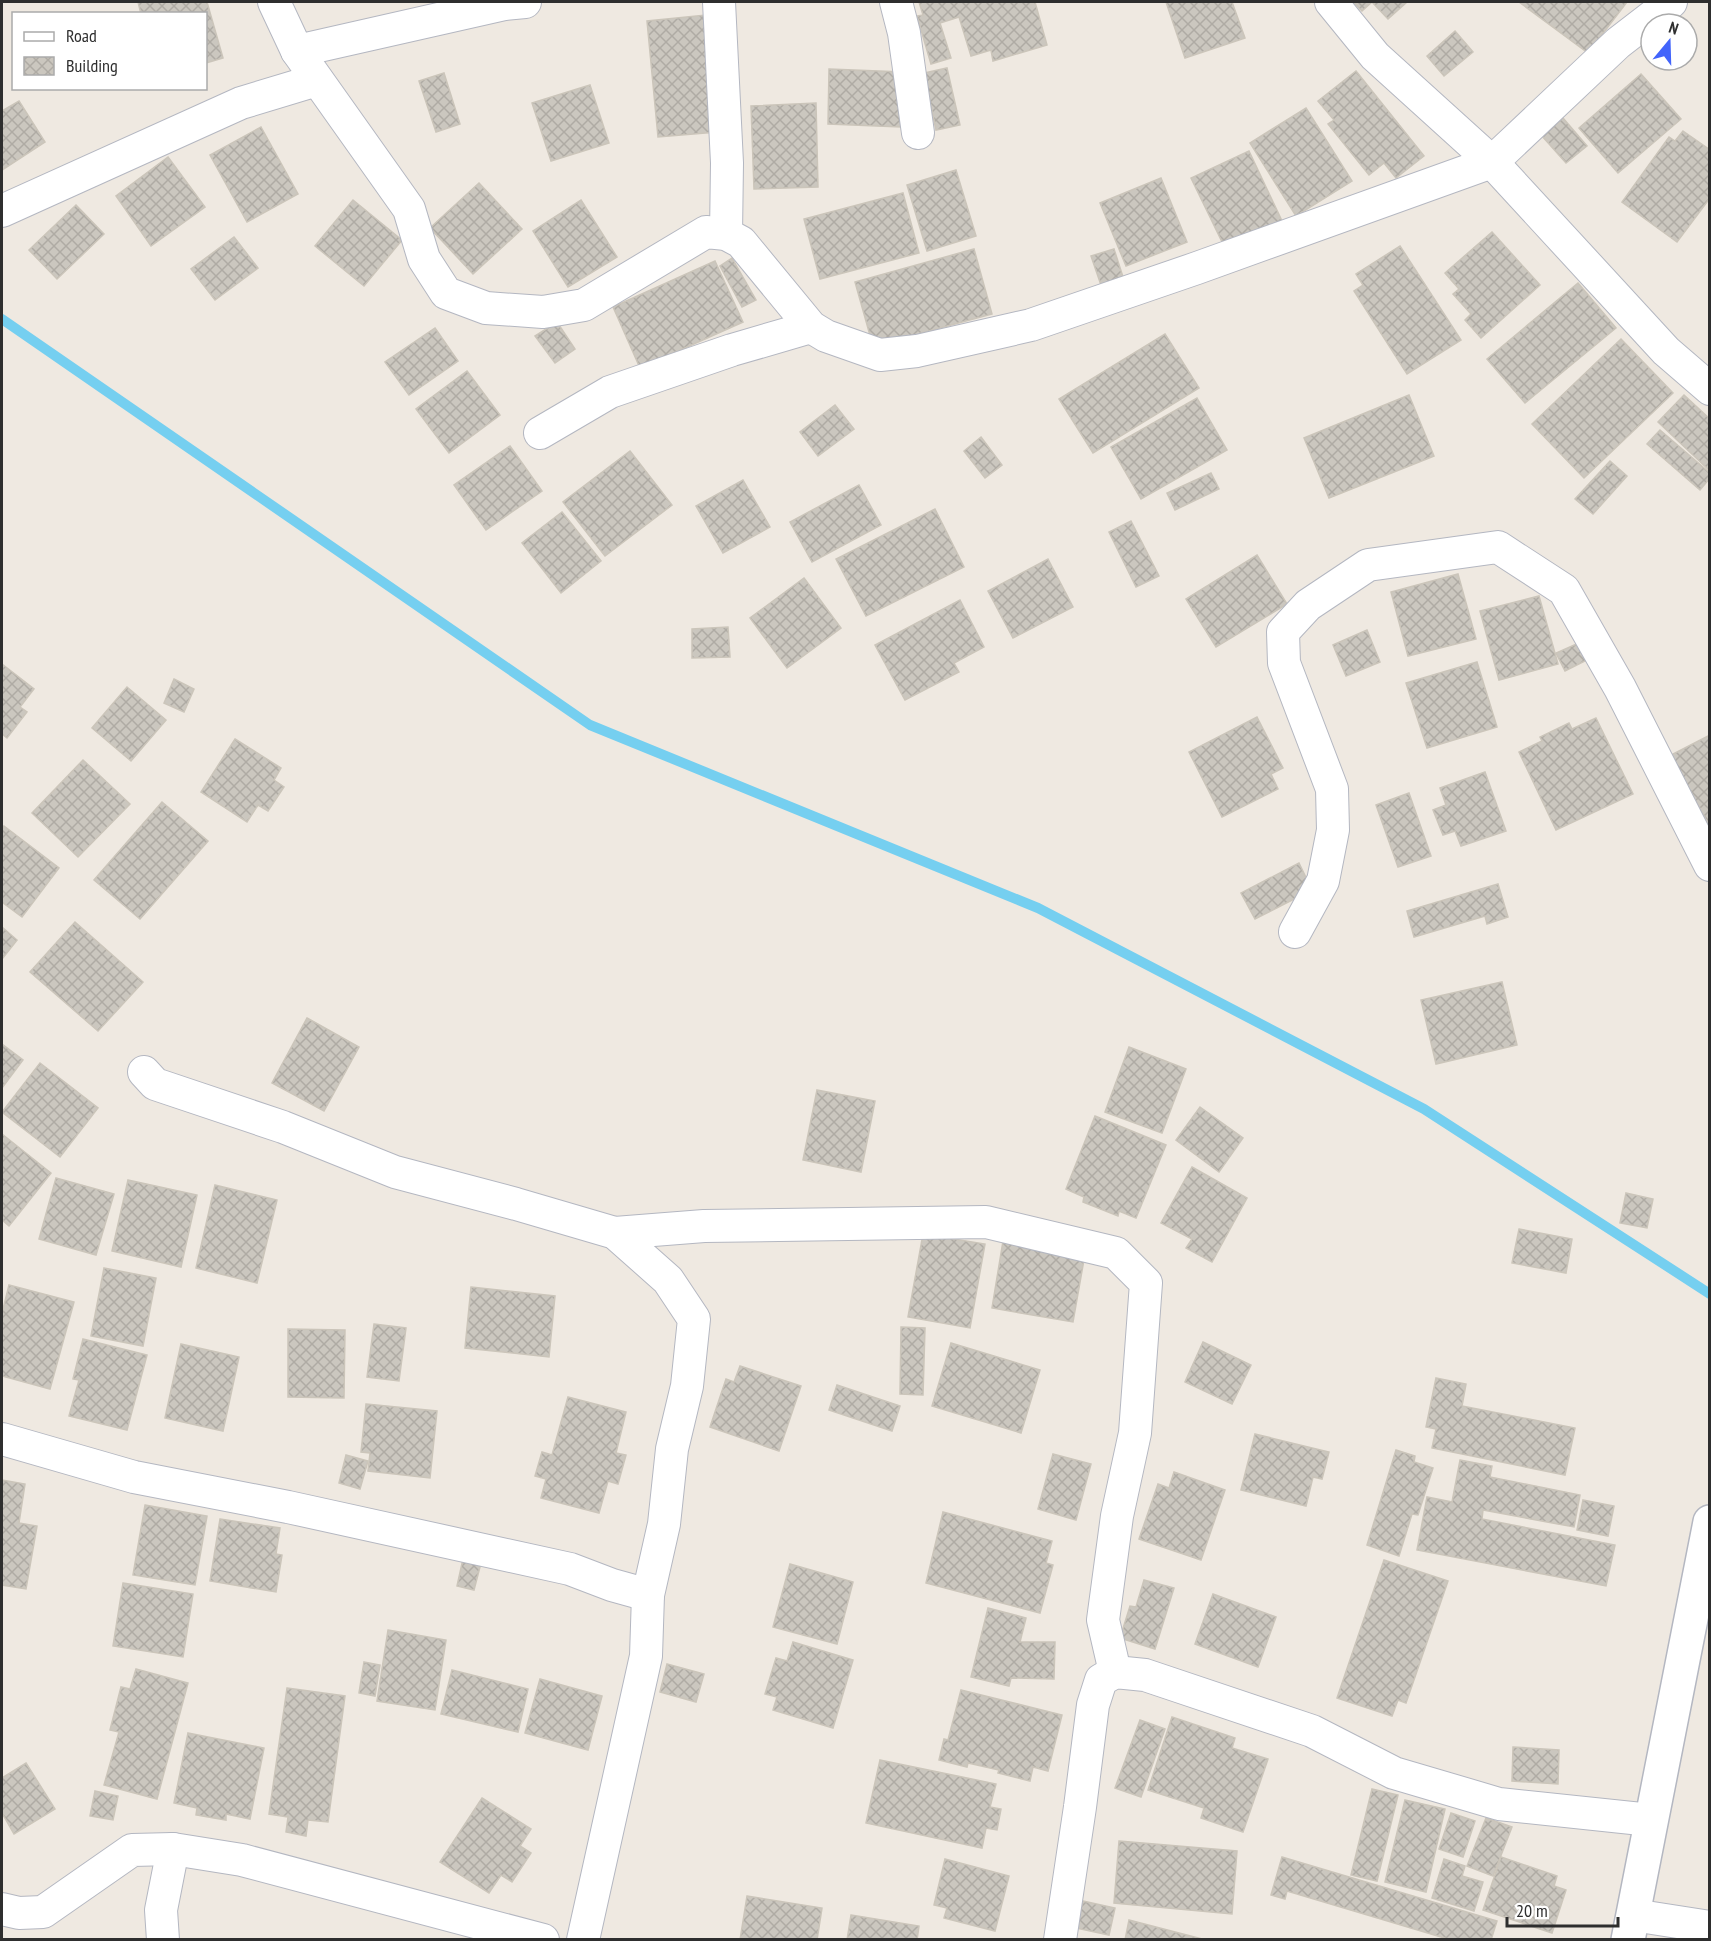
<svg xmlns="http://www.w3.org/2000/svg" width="1711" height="1941" viewBox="0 0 1711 1941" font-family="'PT Sans Narrow',sans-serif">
  <defs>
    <pattern id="building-cross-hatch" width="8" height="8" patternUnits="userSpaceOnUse" patternTransform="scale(1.5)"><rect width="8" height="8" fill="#cbc7bf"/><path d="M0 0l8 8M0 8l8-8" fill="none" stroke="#afaba4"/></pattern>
  </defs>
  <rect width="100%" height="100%" fill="#efe9e1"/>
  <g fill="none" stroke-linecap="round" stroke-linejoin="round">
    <polyline stroke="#75cff0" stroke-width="10" points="2,319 590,725 1038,908 1424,1109 1710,1294"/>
  </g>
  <g fill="url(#building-cross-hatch)" stroke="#cbc5ba" stroke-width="1.5">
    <polygon points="138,2 207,2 223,58 206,63 206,14 141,14"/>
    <polygon points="919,2 1035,2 1047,45 993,61 991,50 971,56 959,17 940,23 951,58 931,64 917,16 923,15"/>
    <polygon points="1166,2 1232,2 1245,38 1185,58"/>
    <polygon points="1353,2 1407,2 1388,19 1372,2 1362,11"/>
    <polygon points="1519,2 1627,2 1588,53"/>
    <polygon points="706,15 717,132 658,137 647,21"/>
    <polygon points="1455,31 1473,52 1444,76 1427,56"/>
    <polygon points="947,68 960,125 936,130 924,73"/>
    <polygon points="829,69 903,72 901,127 828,124"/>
    <polygon points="1356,71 1424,156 1396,178 1384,163 1369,175 1328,124 1334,120 1318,101"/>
    <polygon points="444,73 460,124 436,132 419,81"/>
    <polygon points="1641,74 1681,119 1618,173 1579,128"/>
    <polygon points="590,85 609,143 551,161 532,103"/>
    <polygon points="19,101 45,142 2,170 2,111"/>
    <polygon points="816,103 818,187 754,189 751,106"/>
    <polygon points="1306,108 1352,181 1296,216 1250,143"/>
    <polygon points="1563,118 1587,146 1566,163 1542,136"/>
    <polygon points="261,127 298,194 247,222 210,155"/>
    <polygon points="1683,131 1710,150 1710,198 1677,242 1622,202 1669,137 1675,141"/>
    <polygon points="1249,151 1282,221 1225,248 1191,178"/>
    <polygon points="168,157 205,207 151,246 116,196"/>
    <polygon points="956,170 976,236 927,251 907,185"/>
    <polygon points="1161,178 1187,242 1126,266 1100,203"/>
    <polygon points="479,183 522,229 473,274 430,228"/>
    <polygon points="903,193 919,253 820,279 804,219"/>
    <polygon points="353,200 402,240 364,286 315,246"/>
    <polygon points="581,200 617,257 568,287 533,231"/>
    <polygon points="76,205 104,234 57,279 29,250"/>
    <polygon points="1492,232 1540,285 1481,338 1465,320 1471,314 1453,294 1459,289 1445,273"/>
    <polygon points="234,237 258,268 215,300 191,269"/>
    <polygon points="1400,246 1461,340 1407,374 1354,291 1363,285 1356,274"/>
    <polygon points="974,249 992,314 873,346 855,282"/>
    <polygon points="1114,249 1124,280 1102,288 1091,256"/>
    <polygon points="732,258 756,300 742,307 720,266"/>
    <polygon points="715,261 743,322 640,368 613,307"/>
    <polygon points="1578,283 1616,328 1525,403 1487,359"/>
    <polygon points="557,322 575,349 555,363 535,336"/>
    <polygon points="435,328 458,361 409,395 385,362"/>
    <polygon points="1165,334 1199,388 1093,453 1059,399"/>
    <polygon points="1621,339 1673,393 1584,478 1532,424"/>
    <polygon points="467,371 500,415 449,453 416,409"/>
    <polygon points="1409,395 1434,456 1329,498 1304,438"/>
    <polygon points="1684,395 1710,419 1710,471 1658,422"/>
    <polygon points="1197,398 1227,450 1141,499 1111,447"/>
    <polygon points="835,405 854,429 818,456 800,432"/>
    <polygon points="1660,430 1710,473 1710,478 1700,490 1647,444"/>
    <polygon points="981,437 1002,465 985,478 964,451"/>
    <polygon points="510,446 542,491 486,530 454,485"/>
    <polygon points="630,451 672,505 605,556 563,502"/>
    <polygon points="1610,461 1627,476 1593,514 1575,499"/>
    <polygon points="1211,473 1219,489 1175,510 1167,493"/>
    <polygon points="743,480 770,527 723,553 696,506"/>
    <polygon points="859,485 881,525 812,562 790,522"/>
    <polygon points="935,509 964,567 866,616 836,559"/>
    <polygon points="562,512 601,561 561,593 522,543"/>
    <polygon points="1131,521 1159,576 1136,587 1109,532"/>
    <polygon points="1257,555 1287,604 1216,647 1186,599"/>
    <polygon points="1048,559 1073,607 1013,638 988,591"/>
    <polygon points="1458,574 1476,639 1408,656 1391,592"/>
    <polygon points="804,578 841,628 787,668 750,618"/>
    <polygon points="1539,596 1558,664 1499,680 1480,611"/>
    <polygon points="960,600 984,647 954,663 959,672 905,700 875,645"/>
    <polygon points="728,627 730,657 692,658 692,629"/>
    <polygon points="1367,630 1380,662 1346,676 1333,645"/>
    <polygon points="1581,642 1589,659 1565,671 1556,653"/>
    <polygon points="1477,662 1497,727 1427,748 1406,683"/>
    <polygon points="2,664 34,689 20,707 27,712 7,738 2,734"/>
    <polygon points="174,679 194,689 184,712 164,703"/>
    <polygon points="127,687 166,720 131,761 92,728"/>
    <polygon points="1257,717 1283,768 1271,774 1278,789 1222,817 1189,752"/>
    <polygon points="1596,718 1633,794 1556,830 1519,752 1542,741 1540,737 1569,723 1572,729"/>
    <polygon points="1710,735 1710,825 1709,825 1671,755"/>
    <polygon points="235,739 281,768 274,780 284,787 268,811 258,805 247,822 201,792"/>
    <polygon points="83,760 130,804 78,857 32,813"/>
    <polygon points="1485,772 1506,831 1461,846 1455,831 1443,835 1433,810 1446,805 1440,788"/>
    <polygon points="1409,793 1431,856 1398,867 1376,805"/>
    <polygon points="162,802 208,841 140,919 94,880"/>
    <polygon points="4,826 59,868 22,917 2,902 2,830"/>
    <polygon points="1299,863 1312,890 1255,919 1241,893"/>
    <polygon points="1498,884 1508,917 1487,924 1485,916 1414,937 1407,911"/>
    <polygon points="75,922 143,982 98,1031 30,972"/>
    <polygon points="2,927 17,940 2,959"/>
    <polygon points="1502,982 1517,1045 1436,1064 1421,1000"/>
    <polygon points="307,1018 359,1047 324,1111 272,1083"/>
    <polygon points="2,1044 23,1060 2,1088"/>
    <polygon points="1129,1047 1186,1069 1162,1133 1105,1112"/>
    <polygon points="40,1063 98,1108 60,1157 2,1112"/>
    <polygon points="817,1090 875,1101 861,1172 803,1160"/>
    <polygon points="1200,1107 1243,1138 1219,1172 1176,1140"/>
    <polygon points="1095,1116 1166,1145 1136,1218 1119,1211 1118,1216 1083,1202 1084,1197 1066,1189"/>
    <polygon points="2,1134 51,1173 9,1226 2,1220"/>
    <polygon points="1192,1167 1247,1198 1212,1262 1186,1248 1192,1239 1161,1223"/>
    <polygon points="56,1178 114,1194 96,1255 39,1239"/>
    <polygon points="128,1180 197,1195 181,1267 112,1251"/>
    <polygon points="215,1185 277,1200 257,1283 196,1268"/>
    <polygon points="1626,1193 1653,1199 1647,1228 1620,1223"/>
    <polygon points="1519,1229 1572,1239 1566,1273 1512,1263"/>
    <polygon points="923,1234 985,1244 970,1328 908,1317"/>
    <polygon points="1003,1241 1085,1254 1073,1322 992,1308"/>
    <polygon points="104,1268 156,1278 143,1346 91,1336"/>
    <polygon points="9,1285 74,1302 50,1389 2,1376 2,1313"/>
    <polygon points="471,1287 555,1296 549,1357 465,1348"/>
    <polygon points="374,1324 406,1328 399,1381 367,1377"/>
    <polygon points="901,1327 925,1328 923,1395 900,1394"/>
    <polygon points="288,1329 345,1330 344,1398 288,1397"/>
    <polygon points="83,1339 147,1355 127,1430 69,1416 79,1380 73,1379"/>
    <polygon points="1203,1342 1251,1365 1232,1404 1185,1382"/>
    <polygon points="951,1343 1040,1370 1021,1433 932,1406"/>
    <polygon points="181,1344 239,1357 223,1431 165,1418"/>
    <polygon points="740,1366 801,1386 779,1451 710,1427 726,1379 734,1382"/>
    <polygon points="1436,1378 1466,1384 1462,1406 1575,1428 1565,1475 1432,1448 1436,1429 1426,1427"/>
    <polygon points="837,1385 900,1406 892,1431 829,1410"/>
    <polygon points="568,1397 626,1412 616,1453 626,1455 618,1484 608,1481 599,1513 541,1498 546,1479 535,1476 542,1452 552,1455"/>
    <polygon points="366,1404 437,1411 430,1478 368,1471 370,1453 361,1452"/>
    <polygon points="1255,1434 1329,1452 1322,1479 1313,1477 1306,1506 1241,1490"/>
    <polygon points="1396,1450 1415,1456 1414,1462 1433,1468 1418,1515 1412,1514 1399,1556 1367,1545"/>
    <polygon points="1053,1454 1091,1464 1076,1520 1038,1509"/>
    <polygon points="346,1455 368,1461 360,1489 339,1483"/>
    <polygon points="1460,1460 1492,1466 1490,1477 1580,1495 1574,1527 1483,1510 1482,1519 1615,1545 1606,1586 1417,1550 1427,1497 1452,1502"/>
    <polygon points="1174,1472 1225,1490 1201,1560 1139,1539 1158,1484 1169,1488"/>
    <polygon points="2,1480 25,1484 19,1523 37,1526 26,1589 2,1585"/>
    <polygon points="1583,1500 1614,1506 1608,1536 1577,1530"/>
    <polygon points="145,1505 207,1516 195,1585 133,1575"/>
    <polygon points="943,1512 1052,1541 1046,1563 1053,1565 1040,1613 926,1583"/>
    <polygon points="220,1519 280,1528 276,1554 282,1555 276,1592 210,1581"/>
    <polygon points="463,1559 481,1563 474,1590 457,1586"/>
    <polygon points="1384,1560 1448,1581 1406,1703 1398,1700 1392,1716 1337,1698"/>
    <polygon points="790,1564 853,1582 837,1644 773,1627"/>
    <polygon points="1144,1580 1174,1588 1155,1649 1120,1638 1130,1606 1136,1607"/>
    <polygon points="123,1583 193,1594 183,1657 113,1646"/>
    <polygon points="1213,1594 1276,1617 1258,1667 1195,1644"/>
    <polygon points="988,1608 1026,1618 1020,1642 1055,1642 1054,1679 1011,1678 1009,1686 971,1677"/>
    <polygon points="388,1630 446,1640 435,1710 377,1701"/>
    <polygon points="793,1642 853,1660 833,1728 773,1710 777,1697 765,1694 776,1658 787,1661"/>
    <polygon points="364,1662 380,1665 375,1696 359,1693"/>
    <polygon points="667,1664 704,1674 696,1702 660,1692"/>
    <polygon points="136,1669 188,1683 157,1799 104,1785 119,1732 110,1730 121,1687 130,1689"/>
    <polygon points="452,1670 528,1689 518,1732 441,1714"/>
    <polygon points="540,1679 602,1696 588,1750 525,1733"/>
    <polygon points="287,1688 345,1696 328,1822 308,1820 306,1836 286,1832 288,1817 269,1814"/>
    <polygon points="961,1690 1062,1715 1048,1771 1033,1767 1030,1781 998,1773 999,1770 968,1763 967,1767 939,1760 944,1739 948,1740"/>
    <polygon points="1172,1717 1235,1738 1232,1748 1268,1759 1243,1832 1201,1818 1204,1808 1148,1790"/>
    <polygon points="1140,1720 1165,1729 1141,1797 1115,1788"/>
    <polygon points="188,1733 264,1748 250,1819 226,1814 226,1820 196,1815 197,1808 174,1803"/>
    <polygon points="1513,1747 1559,1750 1558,1784 1512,1781"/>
    <polygon points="880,1760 996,1784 990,1807 1001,1809 997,1830 986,1828 982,1848 866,1823"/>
    <polygon points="26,1763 55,1809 14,1834 2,1813 2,1778"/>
    <polygon points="1372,1789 1398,1795 1377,1881 1351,1875"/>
    <polygon points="95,1791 118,1796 113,1820 90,1816"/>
    <polygon points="482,1798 531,1829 520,1846 531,1853 512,1882 501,1875 489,1893 440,1862"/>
    <polygon points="1405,1800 1445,1809 1426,1892 1385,1882"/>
    <polygon points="1451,1813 1475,1821 1463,1857 1439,1849"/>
    <polygon points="1486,1818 1512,1827 1493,1876 1467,1866"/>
    <polygon points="1119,1841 1237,1851 1232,1914 1114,1903"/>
    <polygon points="1282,1857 1497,1921 1491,1940 1451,1940 1287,1891 1285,1899 1271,1895"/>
    <polygon points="1501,1857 1557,1876 1554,1886 1566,1890 1552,1933 1483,1910"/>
    <polygon points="945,1859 1009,1876 995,1931 944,1918 947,1908 934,1905"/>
    <polygon points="1444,1859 1465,1866 1462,1876 1483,1882 1474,1911 1432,1898"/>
    <polygon points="747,1896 822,1908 817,1940 740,1940"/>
    <polygon points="1083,1901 1115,1908 1109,1935 1076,1928"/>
    <polygon points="851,1915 919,1926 917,1940 847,1940"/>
    <polygon points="1129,1920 1206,1940 1125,1940"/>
  </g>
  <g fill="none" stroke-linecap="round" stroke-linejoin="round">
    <defs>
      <g id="minor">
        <polyline points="274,2 297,51 409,209 424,259 446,293 486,308 543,312 584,305 706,232 726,234 741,242 811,327 826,336 880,355 917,351 1031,325 1197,268 1492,162 1618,43 1671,2"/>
        <polyline points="719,2 727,163 726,234"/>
        <polyline points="896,2 904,33 918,133"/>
        <polyline points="1331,2 1375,56 1492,162 1666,351 1710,389"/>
        <polyline points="297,51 505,4 525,2"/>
        <polyline points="2,211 241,103 317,80"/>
        <polyline points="540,433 610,392 732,350 811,327"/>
        <polyline points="1295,932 1323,881 1333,830 1332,789 1284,663 1283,632 1308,605 1368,565 1498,547 1564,590 1620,688 1710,865"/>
        <polyline points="144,1072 155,1084 283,1127 395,1172 516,1204 615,1233 668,1280 694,1319 687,1386 672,1449 664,1524 648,1595 646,1656 583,1940"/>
        <polyline points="615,1233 704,1226 986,1222 1116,1253 1146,1283 1135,1433 1117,1516 1103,1620 1115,1672"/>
        <polyline points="2,1439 134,1477 288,1507 570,1569 612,1585 648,1595"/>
        <polyline points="2,1909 19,1913 43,1912 132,1850 173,1849 242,1860 543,1940"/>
        <polyline points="1633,1915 1710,1927"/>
        <polyline points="163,1940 161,1910 173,1849"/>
        <polyline points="1060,1940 1080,1807 1093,1705 1101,1680 1115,1672 1145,1675 1312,1731 1394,1773 1499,1804 1651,1820"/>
      </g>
      <polyline id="secondary" points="1628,1940 1710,1522"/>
    </defs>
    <use href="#minor" stroke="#b4b7c1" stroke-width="34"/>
    <use href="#secondary" stroke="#b4b7c1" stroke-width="36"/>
    <use href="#minor" stroke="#fff" stroke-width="32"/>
    <use href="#secondary" stroke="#fff" stroke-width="33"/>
  </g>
  <rect width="1711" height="1941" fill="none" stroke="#2e2e2e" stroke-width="6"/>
  <rect x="12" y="12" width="195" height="78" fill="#ffffff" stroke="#ababab" stroke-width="1.5"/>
  <rect x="24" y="32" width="30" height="9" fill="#ffffff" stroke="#ababab" stroke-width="1.5"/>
  <text x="66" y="42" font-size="18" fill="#2e2e2e">Road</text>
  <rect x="24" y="57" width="30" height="18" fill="url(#building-cross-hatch)" stroke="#ababab" stroke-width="1.5"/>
  <text x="66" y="72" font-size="18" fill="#2e2e2e">Building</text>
  <g transform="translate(1669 42) rotate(19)"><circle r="28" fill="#ffffff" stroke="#ababab" stroke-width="1.5"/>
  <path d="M0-4.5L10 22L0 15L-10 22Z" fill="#4264fb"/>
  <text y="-9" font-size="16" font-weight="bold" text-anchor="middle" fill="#2e2e2e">N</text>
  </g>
  <path d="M1507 1917v9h111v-9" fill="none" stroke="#2e2e2e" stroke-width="3"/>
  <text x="1516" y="1917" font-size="18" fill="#2e2e2e" stroke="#ffffff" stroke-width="4.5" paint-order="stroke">20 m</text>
</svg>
